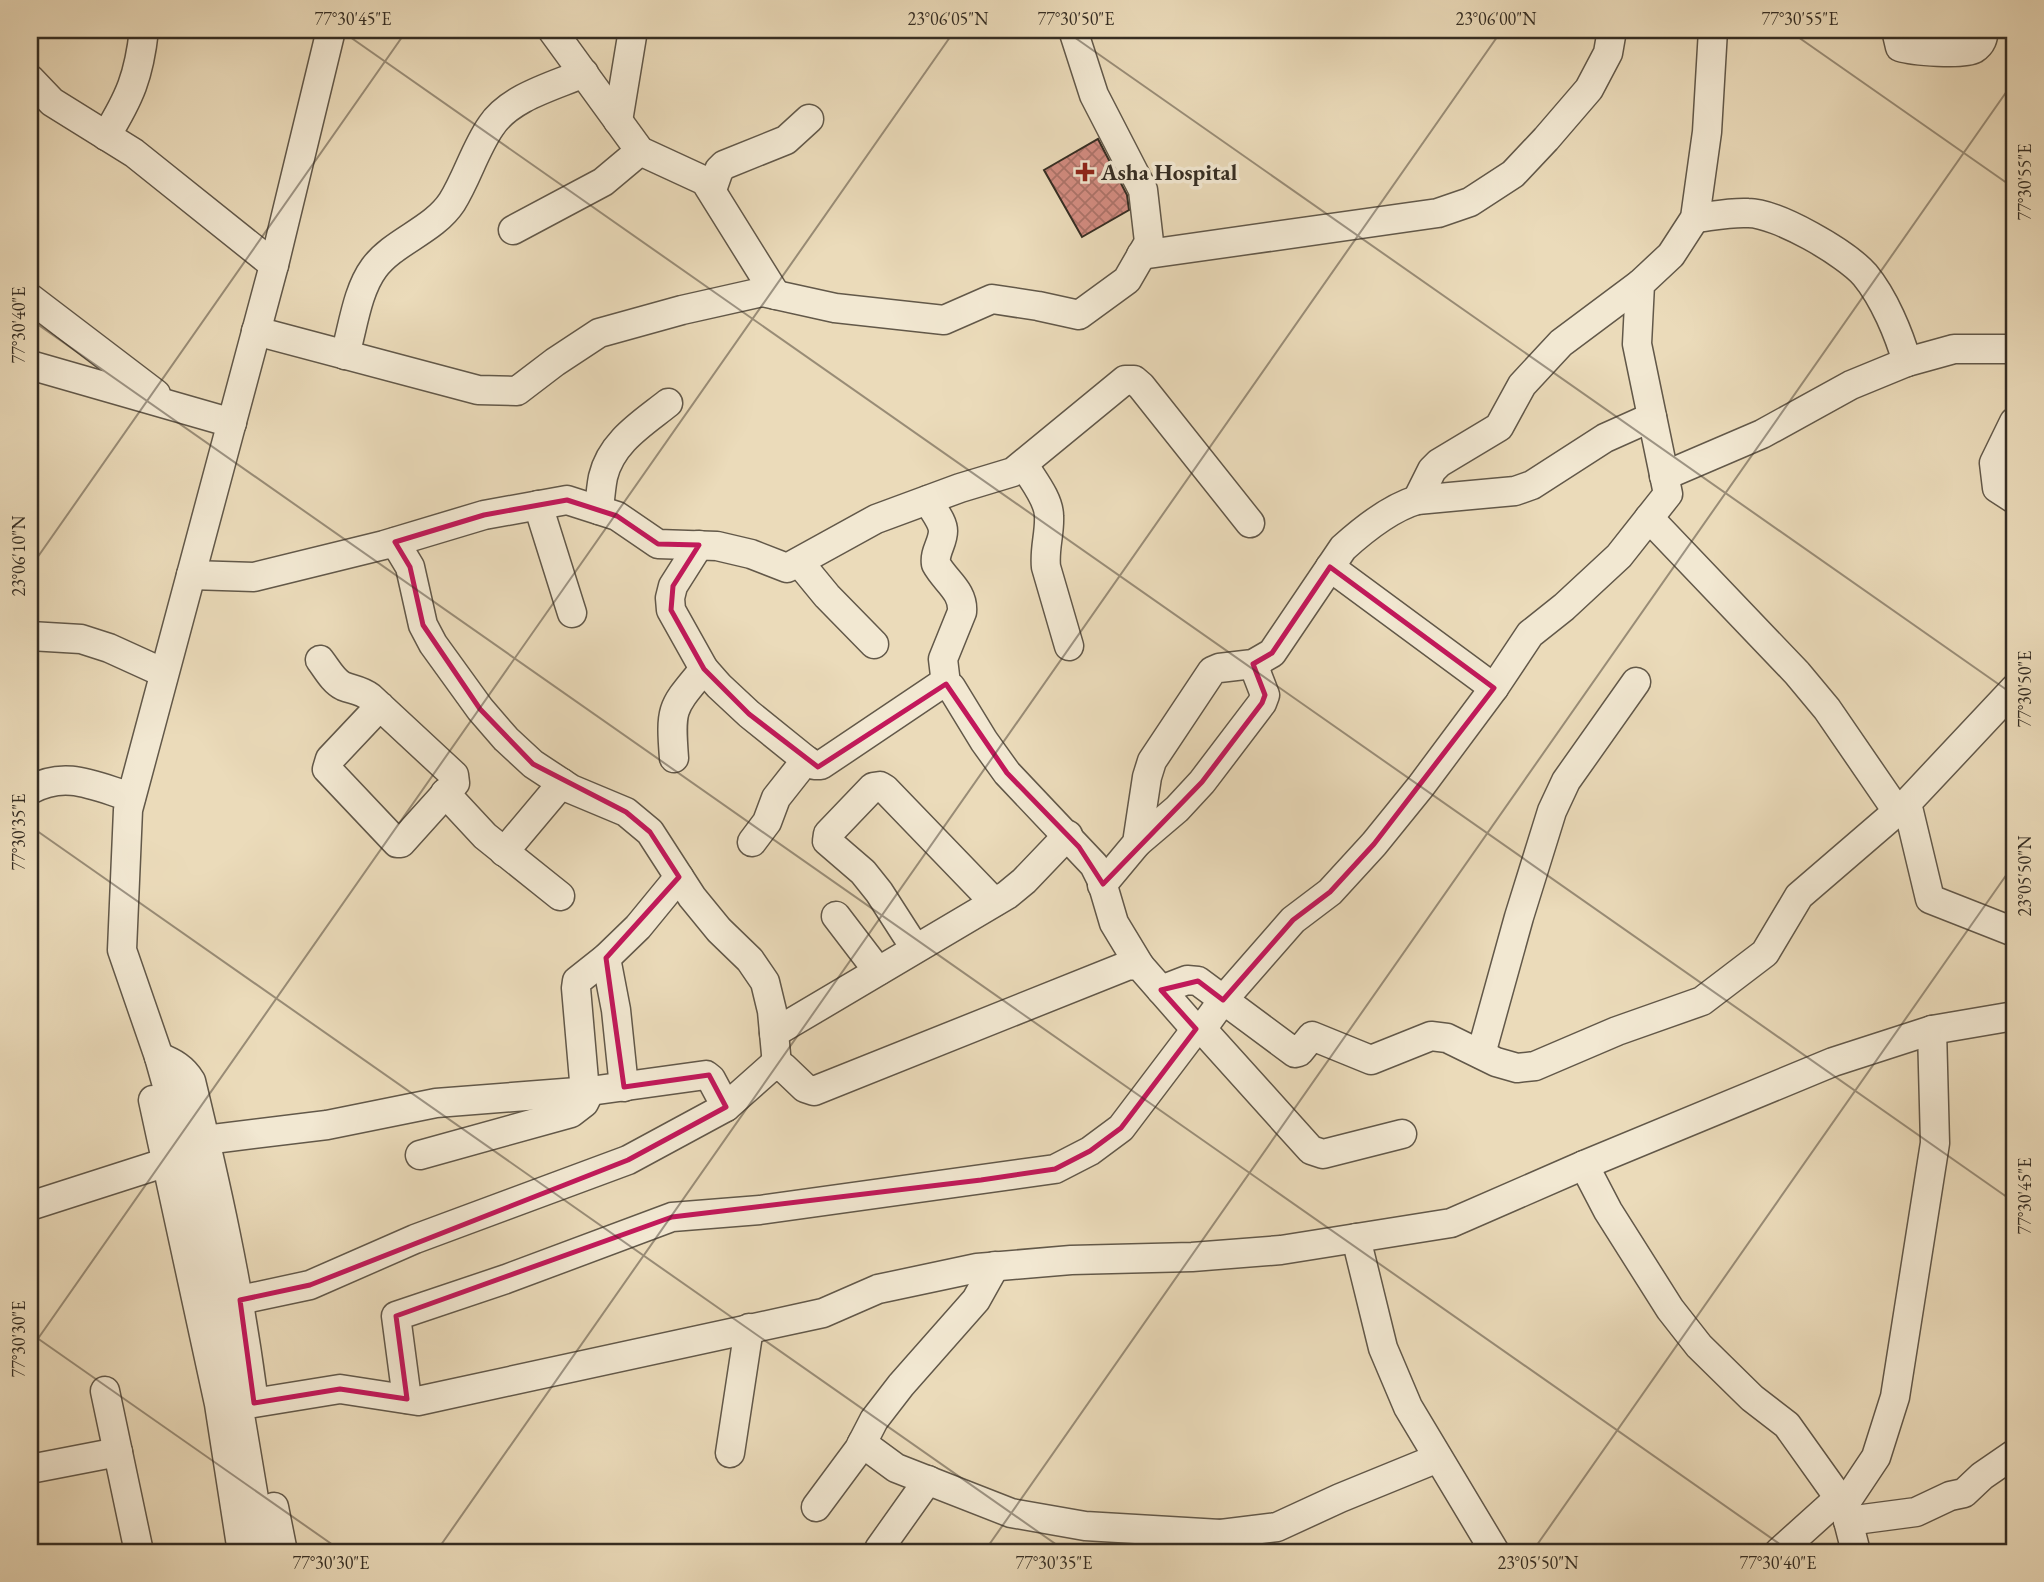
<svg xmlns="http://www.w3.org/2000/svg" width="2044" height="1582" viewBox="0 0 2044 1582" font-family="'EB Garamond',serif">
  <defs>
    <pattern id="building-cross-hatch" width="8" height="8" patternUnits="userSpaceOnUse" patternTransform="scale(1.75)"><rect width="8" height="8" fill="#d38c81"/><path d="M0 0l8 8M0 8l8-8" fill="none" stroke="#ac7369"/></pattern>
  </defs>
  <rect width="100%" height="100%" fill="#ebdbba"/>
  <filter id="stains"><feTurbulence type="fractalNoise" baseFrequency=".00286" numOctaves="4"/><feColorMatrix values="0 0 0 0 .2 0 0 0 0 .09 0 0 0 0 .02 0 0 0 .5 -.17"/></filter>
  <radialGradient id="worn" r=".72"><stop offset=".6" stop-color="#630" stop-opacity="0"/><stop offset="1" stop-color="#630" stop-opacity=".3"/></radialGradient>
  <polygon fill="url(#building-cross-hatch)" stroke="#352d23" stroke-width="2" points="1098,139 1127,195 1129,210 1082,237 1044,170"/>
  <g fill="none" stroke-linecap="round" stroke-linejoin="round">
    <defs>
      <g id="minor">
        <polyline points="552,30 640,151 705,181 776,295"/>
        <path d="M1896 30 1900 47C1913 51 1963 55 1974 49 1982 44 1983 38 1984 30"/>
        <polyline points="30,79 52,102 134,153 274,265"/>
        <polyline points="618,121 633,30"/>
        <path d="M106 136C130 97 139 76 144 30"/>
        <polyline points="712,190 719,170 724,165 786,140 809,119"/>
        <path d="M1695 218C1712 216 1731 212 1748 213 1777 213 1846 253 1865 275 1884 298 1899 334 1907 362"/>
        <polyline points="513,230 603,182 640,151"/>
        <polyline points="1141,255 1438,213 1470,202 1513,174 1546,139 1589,89 1608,53 1612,30"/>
        <polyline points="30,298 156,394"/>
        <polyline points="256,331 478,390 517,391 555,362 599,333 682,310 762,292 835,308 944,320 992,299 1038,306 1079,315 1127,280 1149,242 1143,190 1094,95 1073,30"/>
        <path d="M345 355C353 327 357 291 374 268 394 241 433 231 452 202 467 178 475 149 491 126 510 97 554 86 584 73"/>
        <polyline points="30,365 232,423"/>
        <polyline points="2014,422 1994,463 1997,488 2014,499"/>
        <path d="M1024 465C1032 479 1049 499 1049 516 1050 533 1044 549 1046 567L1069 646"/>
        <polyline points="1664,476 1762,434 1851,385 1907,362 1954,349 2014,349"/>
        <path d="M928 500C932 509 943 521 943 531 943 543 934 552 936 564 945 581 964 591 962 612L943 659 946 684"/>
        <polyline points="1417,500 1432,470 1439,463 1499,427 1522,385 1561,343 1640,284"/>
        <polyline points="538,505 572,613"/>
        <path d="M599 510C600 499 601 487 603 477 611 442 643 423 668 403"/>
        <polyline points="1649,518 1797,673 1827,709 1897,811"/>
        <polyline points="395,542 410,567 423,625 433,644 480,709 506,739 533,764 571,789 626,812 650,832 692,897 719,930 750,960 765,982 772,1011 777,1065"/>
        <polyline points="699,545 673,586 670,598 671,610 704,669 719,686 749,714 806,760 814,765 821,765 940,685 946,684 951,687 984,741 1007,773 1094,865 1101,879 1114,923 1140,966"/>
        <polyline points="799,562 827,596 874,644"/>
        <polyline points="1330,567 1494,688"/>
        <polyline points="191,575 254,577 384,545 484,515 567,500 617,516 658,544 717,546 751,554 787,568 876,519 960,488 1013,472 1125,380 1134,380 1141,386 1250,523"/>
        <polyline points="30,636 81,639 109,648 164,673"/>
        <path d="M320 660C327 669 333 681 343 686 353 690 361 690 370 697L454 775 455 783 401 843H397L327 769 330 759 380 706"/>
        <polyline points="2014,689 1907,803 1930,899 2014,932"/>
        <path d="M674 758C670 706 672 708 704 669"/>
        <path d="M30 790C66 770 94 786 131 797"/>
        <polyline points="445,793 485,836 560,896"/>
        <polyline points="752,842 767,822 776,798 806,760"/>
        <polyline points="1137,843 1177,809 1202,782 1262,703 1265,695 1253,664"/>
        <polyline points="504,852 562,783"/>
        <path d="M1102 885 1137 843 1147 777 1152 761 1212 671 1219 668 1253 664 1272 653 1343 548C1364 529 1390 508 1417 500L1515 491 1532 485 1605 438 1652 417"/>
        <polyline points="836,916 878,971"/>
        <polyline points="915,948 879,892 863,872 827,841 828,834 873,787 880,786 885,789 994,902"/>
        <polyline points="606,958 616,1010 624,1087"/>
        <polyline points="1161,990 1187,980 1198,981 1295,1053 1299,1052 1312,1036 1371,1060 1431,1036 1447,1038 1496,1062 1517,1068 1535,1066 1617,1031 1702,1001 1765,953 1799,896 1907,803"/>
        <polyline points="1202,1029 1311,1150 1323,1154 1402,1134"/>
        <polyline points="774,1033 1007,895 1024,881 1068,835"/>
        <polyline points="1481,1054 1519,917 1552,811 1566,781 1636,682"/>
        <path d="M159 1057C174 1063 183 1068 191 1081 216 1184 238 1283 252 1388"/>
        <polyline points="585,1092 576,988 577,981 606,958 638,927 679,877"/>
        <polyline points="153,1100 219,1404 242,1552"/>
        <polyline points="205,1140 327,1125 436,1103 590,1091 706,1075 711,1079 726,1107"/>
        <polyline points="420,1155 571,1113 584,1103 590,1091"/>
        <polyline points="1584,1165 1608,1211 1670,1309 1699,1346 1752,1398 1787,1425 1844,1505"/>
        <polyline points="30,1206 167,1162"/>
        <polyline points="1356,1238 1383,1348 1408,1407 1495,1552"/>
        <polyline points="240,1300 310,1285 415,1239 628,1160 726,1107 771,1067 783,1067 805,1088 814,1091 1129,965 1140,966 1190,1023 1196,1029 1202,1029 1223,1000 1293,920 1330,892 1374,844 1421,786 1494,688 1530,634 1564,607 1619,556 1668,494 1637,344 1640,284 1671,255 1695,218 1707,132 1713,30"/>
        <polyline points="105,1391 139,1552"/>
        <polyline points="407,1399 396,1316 506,1279 672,1217 760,1210 1055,1169 1090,1151 1121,1128 1196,1029"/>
        <polyline points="254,1403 340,1389 418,1401 823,1313 878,1289 977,1268 1071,1260 1192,1257 1281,1250 1451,1223 1584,1165 1833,1062 1932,1030 2014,1016"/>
        <polyline points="862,1443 896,1468 1011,1513 1085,1526 1220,1534"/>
        <polyline points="730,1453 749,1328"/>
        <polyline points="30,1469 118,1452"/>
        <polyline points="274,1507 283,1552"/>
        <polyline points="816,1507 859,1449 874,1420 901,1385 976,1300 995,1266"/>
        <polyline points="1848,1521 1916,1512 1950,1496 1964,1493 1982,1476 2014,1454"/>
        <polyline points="879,1549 928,1480"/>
        <polyline points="263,1552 240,1415 191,1171 159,1057 122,950 128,810 274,265 331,30"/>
        <polyline points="1175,1552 1213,1535 1277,1527 1340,1498 1438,1458"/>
        <polyline points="1779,1552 1839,1498"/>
        <polyline points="1856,1552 1844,1505 1876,1457 1895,1397 1935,1143 1932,1030"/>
      </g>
    </defs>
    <use href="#minor" stroke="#625849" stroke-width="31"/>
    <use href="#minor" stroke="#f2e8d2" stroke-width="28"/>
  </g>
  <path fill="none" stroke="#c2185b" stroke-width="5" stroke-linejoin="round" d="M567 500 617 516 658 544 699 545 673 586 671 610 704 669 749 714 818 767 946 684 1007 773 1079 847 1103 884 1202 782 1262 703 1265 695 1253 664 1272 653 1330 567 1494 688 1374 844 1330 892 1293 920 1223 1000 1198 981 1161 990 1196 1029 1121 1128 1090 1151 1055 1169 981 1180 672 1217 396 1316 407 1399 340 1389 254 1403 240 1300 310 1285 628 1160 726 1107 709 1075 624 1087 606 958 679 877 650 832 626 812 533 764 480 709 423 625 410 567 395 542 484 515Z"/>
  <path fill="none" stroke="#352d23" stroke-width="2" stroke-opacity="0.45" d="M340 30 2014 1202M1064 30 2014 695M1788 30 2014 188M30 319 1791 1552M30 568 407 30M30 826 1067 1552M30 1333 343 1552M30 1350 955 30M436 1552 1502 30M984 1552 2014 81M1532 1552 2014 864"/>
  <path fill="#8f2418" stroke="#f2e8d2" stroke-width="2.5" d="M1081.5 161.5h7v7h7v7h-7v7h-7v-7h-7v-7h7z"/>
  <g text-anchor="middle" stroke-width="7" stroke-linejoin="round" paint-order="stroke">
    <g font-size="23" font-weight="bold" fill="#352d23" stroke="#f2e8d2" text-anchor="start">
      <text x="1101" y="180">Asha Hospital</text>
    </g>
  </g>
  <rect width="2044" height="1582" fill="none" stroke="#ebdbba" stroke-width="77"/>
  <rect x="38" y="38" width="1968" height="1506" fill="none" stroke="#352d23" stroke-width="2.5"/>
  <g font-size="18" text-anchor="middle" fill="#352d23">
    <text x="353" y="25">77°30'45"E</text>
    <text x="948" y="25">23°06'05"N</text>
    <text x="1076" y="25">77°30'50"E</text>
    <text x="1496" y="25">23°06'00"N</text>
    <text x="1800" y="25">77°30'55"E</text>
    <text transform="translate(2025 182) rotate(-90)" y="6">77°30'55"E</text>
    <text transform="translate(19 325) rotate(-90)" y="6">77°30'40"E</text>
    <text transform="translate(19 556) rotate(-90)" y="6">23°06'10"N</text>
    <text transform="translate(2025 689) rotate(-90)" y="6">77°30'50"E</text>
    <text transform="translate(19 832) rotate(-90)" y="6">77°30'35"E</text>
    <text transform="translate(2025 876) rotate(-90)" y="6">23°05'50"N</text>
    <text transform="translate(2025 1196) rotate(-90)" y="6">77°30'45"E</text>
    <text transform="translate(19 1339) rotate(-90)" y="6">77°30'30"E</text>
    <text x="331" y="1569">77°30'30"E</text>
    <text x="1054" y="1569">77°30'35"E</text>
    <text x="1538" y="1569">23°05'50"N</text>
    <text x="1778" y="1569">77°30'40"E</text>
  </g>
  <rect width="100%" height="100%" filter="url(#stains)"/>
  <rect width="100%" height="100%" fill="url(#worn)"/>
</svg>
